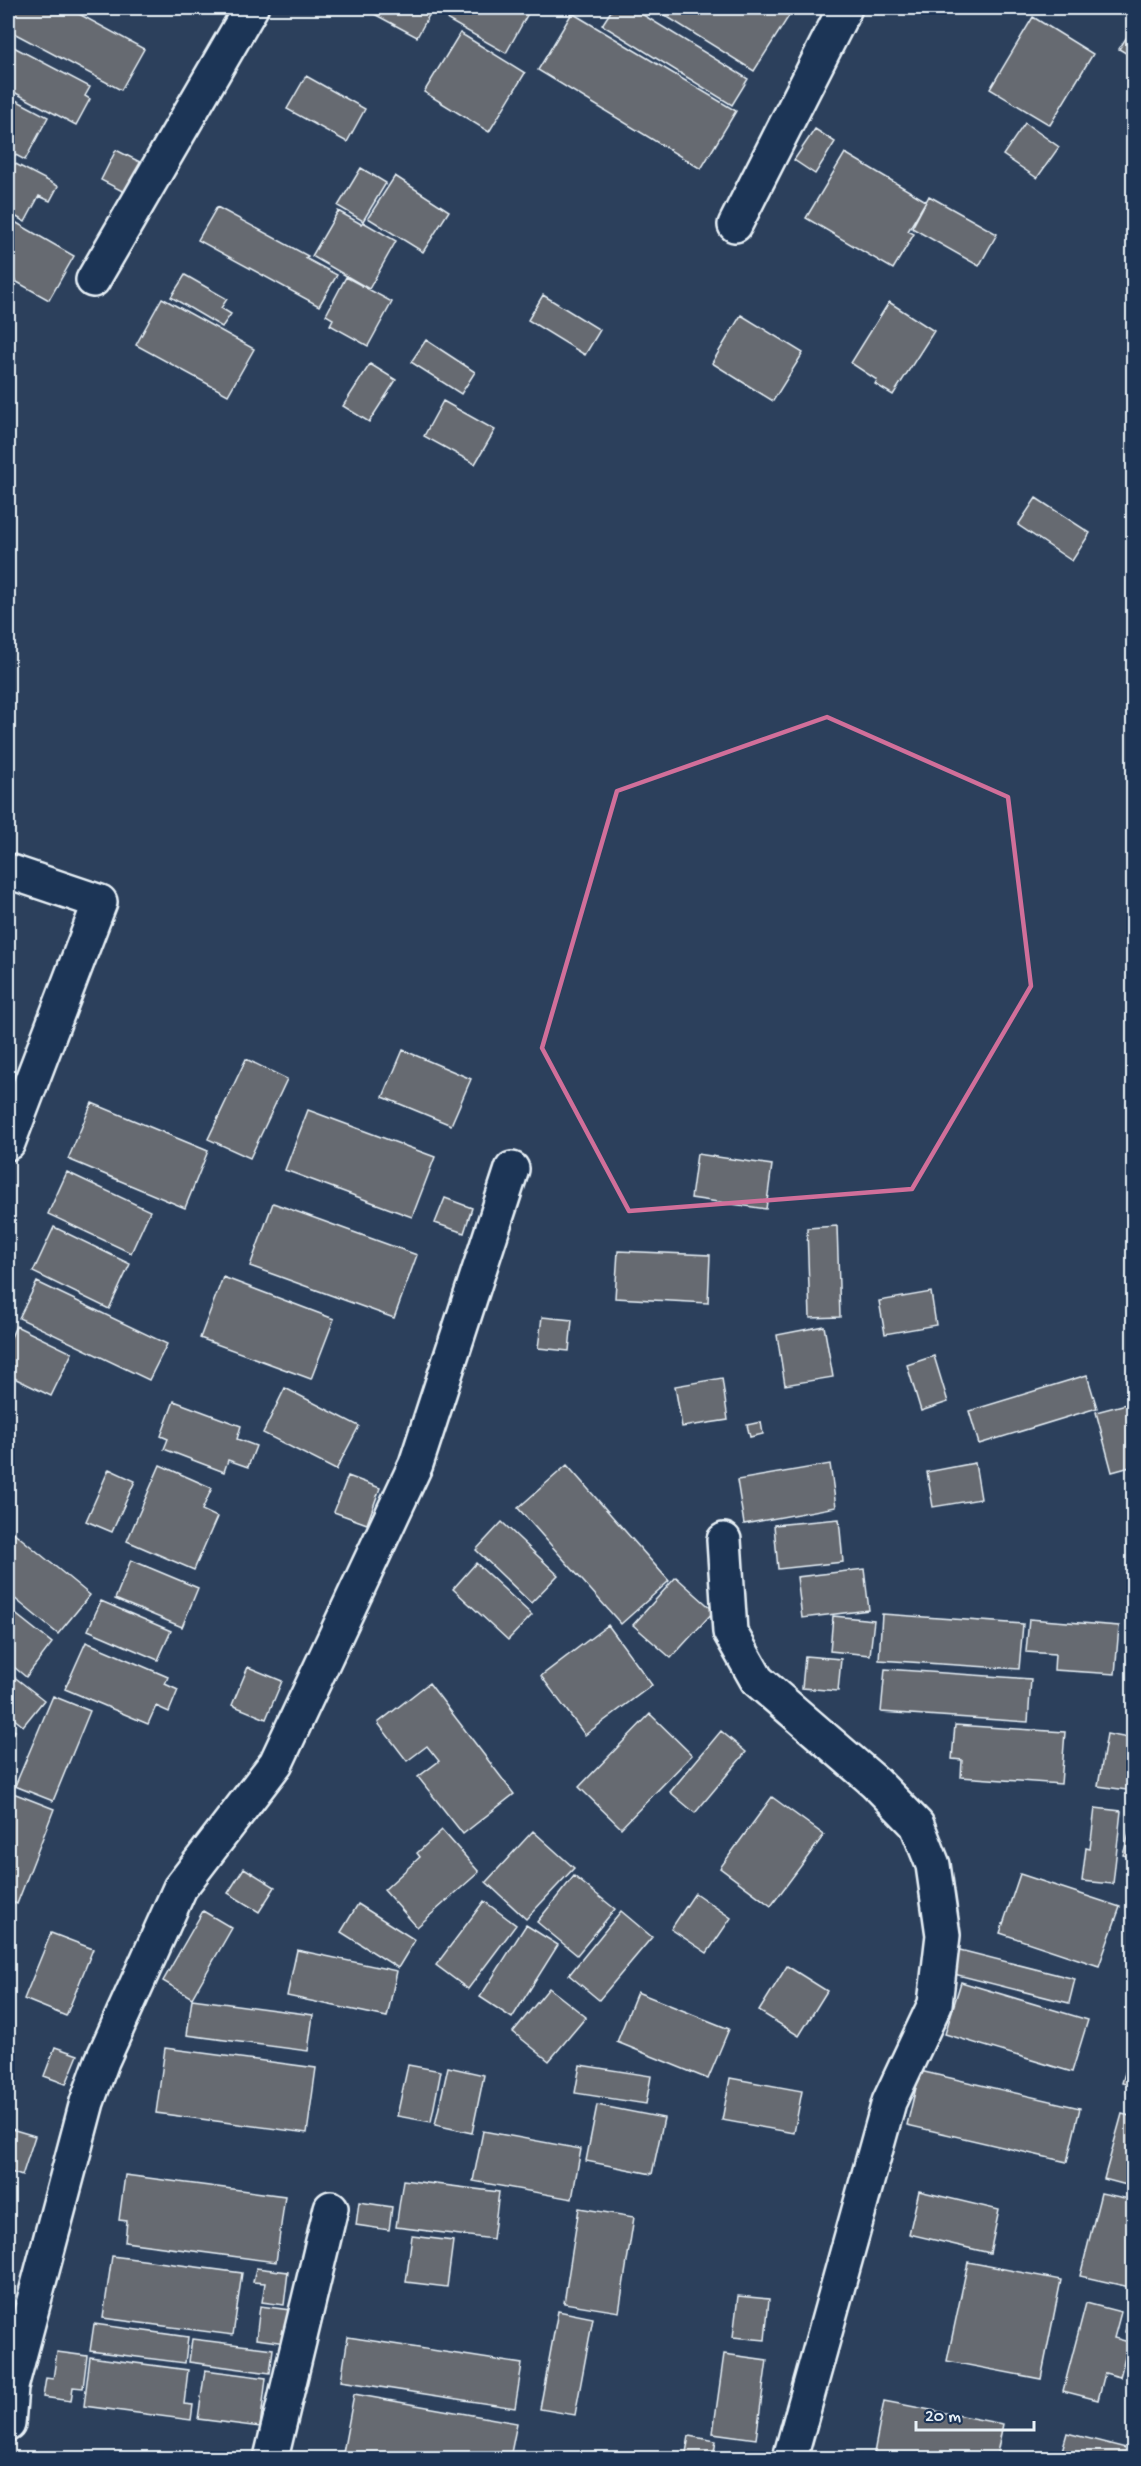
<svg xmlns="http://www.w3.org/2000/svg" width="1141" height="2466" font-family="'Gochi Hand',sans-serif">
<rect width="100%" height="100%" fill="#2c405c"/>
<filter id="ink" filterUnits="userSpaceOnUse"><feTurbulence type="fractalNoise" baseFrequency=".0167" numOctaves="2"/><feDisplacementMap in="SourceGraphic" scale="12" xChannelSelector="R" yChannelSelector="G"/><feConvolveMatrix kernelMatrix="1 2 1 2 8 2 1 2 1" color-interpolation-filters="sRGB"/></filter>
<g filter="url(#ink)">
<path fill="#666a71" stroke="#e8f1f8" stroke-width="1.5" d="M8,8H68L144,49L121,90L8,30Z
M363,8H433L417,37Z
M455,8H531L506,53L448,20Z
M613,8H632L748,79L732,105L602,25Z
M653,8H794L754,71Z
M572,13L736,111L701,169L538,70Z
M1033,17L1093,54L1050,125L990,89Z
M1134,26V58L1119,49Z
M460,33L525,73L489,132L424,92Z
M8,44L90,87L85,96L90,99L76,125L8,89Z
M306,76L365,109L347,142L287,109Z
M8,96L48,117L25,160L8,151Z
M1025,123L1059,147L1037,178L1003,155Z
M815,129L835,142L815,174L794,160Z
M116,150L146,165L130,195L101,180Z
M845,153L926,201L908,231L914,234L893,269L806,218Z
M8,160L58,186L50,201L39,196L25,222L8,212Z
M361,168L386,183L363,221L338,206Z
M395,176L449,211L423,252L368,218Z
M929,196L997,234L979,266L912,228Z
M217,207L308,256L305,258L337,275L319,306L198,240Z
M338,211L361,224L363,222L396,241L369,289L312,256Z
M8,218L74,256L49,300L8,277Z
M185,275L227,299L221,308L231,314L222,327L171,297Z
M346,277L392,302L368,346L330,325L333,319L326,315Z
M543,295L600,330L585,355L528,320Z
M162,298L254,349L228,395L136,345Z
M889,302L934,331L893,395L875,384L877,380L851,363Z
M741,315L803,353L773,401L712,363Z
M426,340L475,372L461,394L411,362Z
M370,364L396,380L369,422L343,406Z
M443,401L495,430L475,464L424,436Z
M1036,498L1090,533L1072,561L1018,525Z
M8,907L13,910L8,922Z
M403,1050L471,1079L451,1125L383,1097Z
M246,1059L287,1079L250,1158L208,1139Z
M92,1103L208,1151L185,1208L68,1159Z
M308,1110L435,1157L412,1217L285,1170Z
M697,1154L772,1165L766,1209L691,1198Z
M67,1172L150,1211L131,1253L48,1214Z
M445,1198L472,1208L464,1233L435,1223Z
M273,1203L417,1255L394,1318L250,1266Z
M837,1226L840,1317L810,1318L807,1228Z
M54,1227L130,1264L109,1309L33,1272Z
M618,1251L710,1255L708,1303L615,1298Z
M223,1277L334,1319L311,1379L200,1338Z
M37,1282L167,1344L149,1380L19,1318Z
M931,1292L936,1325L885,1334L879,1301Z
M542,1317L572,1320L569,1351L538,1348Z
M16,1326L72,1353L51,1396L8,1375V1344Z
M824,1326L833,1377L785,1385L777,1335Z
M934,1356L948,1402L921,1411L907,1365Z
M1087,1375L1097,1408L979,1444L969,1411Z
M722,1378L728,1420L682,1427L675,1386Z
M285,1388L359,1426L336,1470L263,1433Z
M174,1401L241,1426L237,1439L256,1446L248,1467L228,1460L224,1472L164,1449L168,1439L161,1436Z
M1134,1402V1466L1112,1472L1096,1412Z
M761,1422L763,1434L750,1437L747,1425Z
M975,1463L981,1499L933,1507L927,1472Z
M830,1464L836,1507L744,1524L737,1480Z
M160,1465L212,1488L202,1510L217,1517L194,1570L127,1541Z
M567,1465L669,1581L621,1624L518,1508Z
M109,1469L135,1481L112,1532L86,1521Z
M348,1476L380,1488L367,1524L334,1512Z
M839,1519L843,1562L778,1569L774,1525Z
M502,1522L558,1575L531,1603L476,1550Z
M12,1531L90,1595L58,1634L8,1593V1536Z
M131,1560L198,1588L182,1627L115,1599Z
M476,1563L532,1615L508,1640L453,1589Z
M864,1569L869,1610L802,1618L797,1577Z
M676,1577L714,1611L671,1658L633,1625Z
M101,1601L171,1631L158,1660L88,1630Z
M8,1608L52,1643L26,1677L8,1662Z
M882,1614L1023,1624L1019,1669L879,1660Z
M833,1616L874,1620L870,1655L830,1651Z
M1029,1619L1119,1626L1115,1674L1054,1670L1055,1654L1026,1652Z
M608,1625L652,1685L585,1735L541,1676Z
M86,1642L168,1677L165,1684L178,1690L169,1712L156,1706L148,1724L65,1689Z
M805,1656L841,1659L838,1691L802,1688Z
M248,1667L282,1681L266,1719L232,1705Z
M885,1669L1031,1679L1028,1722L881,1712Z
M8,1672L44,1700L23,1726L8,1714Z
M429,1683L514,1794L463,1834L418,1777L439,1761L427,1746L407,1761L378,1723Z
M1134,1685V1708H1130Z
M53,1696L90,1711L53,1801L15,1786Z
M650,1714L692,1755L621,1828L579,1787Z
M955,1725L1065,1732L1061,1784L961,1777L962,1760L952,1759Z
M8,1726L15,1731L8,1740Z
M721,1731L746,1752L695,1813L670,1792Z
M1107,1734L1134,1739V1791L1098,1786Z
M8,1791L54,1809L17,1904L8,1900Z
M772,1797L824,1835L771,1906L720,1868Z
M1095,1808L1121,1811L1113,1884L1082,1881L1086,1848L1090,1849Z
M1134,1815V1858L1123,1855Z
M442,1830L479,1872L417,1927L384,1890L420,1857L417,1853Z
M533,1831L574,1868L526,1919L486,1882Z
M244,1868L275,1887L259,1912L228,1893Z
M1020,1874L1120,1907L1099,1966L1000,1933Z
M574,1876L615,1909L577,1955L537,1922Z
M695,1893L731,1918L707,1953L671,1929Z
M484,1901L516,1925L468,1989L436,1965Z
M358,1904L415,1940L398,1968L341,1932Z
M203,1911L232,1928L192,1998L163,1981Z
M621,1911L652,1937L599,2000L569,1975Z
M526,1925L558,1945L512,2018L480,1997Z
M51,1933L93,1949L66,2016L24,1999Z
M948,1947L1075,1979L1069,2003L942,1971Z
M297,1950L397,1971L387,2017L287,1996Z
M787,1966L827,1991L799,2036L759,2011Z
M961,1982L1088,2020L1072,2072L945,2034Z
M549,1988L586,2017L549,2061L513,2032Z
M637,1992L729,2029L708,2079L617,2042Z
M192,1999L313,2015L308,2051L187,2035Z
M1134,2043V2086L1122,2083Z
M55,2047L78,2055L66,2084L44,2076Z
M165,2048L316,2068L307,2133L156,2113Z
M408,2065L441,2071L431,2122L397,2116Z
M580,2065L651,2076L646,2104L575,2093Z
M448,2067L484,2075L472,2133L435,2125Z
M920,2071L1080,2108L1067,2162L907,2125Z
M730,2078L802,2091L794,2133L722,2120Z
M597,2105L664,2118L652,2174L586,2161Z
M1122,2114L1134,2117V2187L1104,2179Z
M8,2128L35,2136L22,2176L8,2171Z
M483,2131L581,2149L572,2199L473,2181Z
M125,2175L285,2196L276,2262L125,2242L127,2221L119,2220Z
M403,2180L499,2192L493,2239L396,2227Z
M919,2191L999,2210L990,2253L909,2234Z
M1101,2193L1134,2200V2288L1080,2276Z
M359,2202L392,2207L389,2230L356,2225Z
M579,2208L634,2217L619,2312L564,2303Z
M412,2236L453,2241L447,2287L406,2282Z
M112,2256L242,2273L233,2335L103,2318Z
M968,2262L1061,2280L1041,2379L947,2361Z
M256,2268L288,2272L284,2305L262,2302L265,2283L253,2282Z
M738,2296L769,2299L765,2340L733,2337Z
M1086,2303L1121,2312L1114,2338L1129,2342L1120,2377L1105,2373L1098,2400L1063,2391Z
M1132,2304H1134V2334L1125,2332Z
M260,2306L290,2310L286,2343L256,2339Z
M558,2311L593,2318L575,2415L540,2409Z
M94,2324L188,2337L185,2363L90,2351Z
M348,2337L522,2364L515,2408L341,2381Z
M192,2339L273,2349L270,2373L189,2362Z
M57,2352L87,2356L83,2388L73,2387L71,2401L43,2397L46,2378L53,2379Z
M724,2354L767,2360L756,2439L713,2433Z
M90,2357L188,2370L184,2404L193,2405L191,2420L84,2406Z
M205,2370L266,2378L260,2427L198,2419Z
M354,2394L517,2423L510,2458H342Z
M884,2401L1003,2424L996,2458H901L874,2453Z
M1067,2433L1134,2450V2458H1060Z
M689,2436L716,2441L713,2458H685Z"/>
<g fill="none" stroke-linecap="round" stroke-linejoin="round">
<defs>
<path id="minor" d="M735,225L845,8
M93,280L251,8
M8,871L100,902L8,1143
M724,1540L730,1632L757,1680L875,1782L917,1825L933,1865L943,1935L935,2004L889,2102L790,2458
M8,2424L11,2387L87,2102L102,2061L180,1888L276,1763L416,1464L512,1169
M271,2458L331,2208"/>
</defs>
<use href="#minor" stroke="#e8f1f8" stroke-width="38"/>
<use href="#minor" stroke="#1d3557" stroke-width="33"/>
</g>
</g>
<path fill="none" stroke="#d16f9a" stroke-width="4.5" stroke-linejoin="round" d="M827,717L1008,797L1031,986L912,1189L629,1211L542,1048L617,791Z"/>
<rect width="1141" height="2466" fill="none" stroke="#1d3557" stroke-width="30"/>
<rect x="15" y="15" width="1111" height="2436" fill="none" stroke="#e8f1f8" stroke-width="2" filter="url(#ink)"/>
<path d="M916 2421v9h118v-9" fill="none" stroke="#e8f1f8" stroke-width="3"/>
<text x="925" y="2421" font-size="18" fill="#e8f1f8" stroke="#1d3557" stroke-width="4.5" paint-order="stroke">20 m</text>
</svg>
